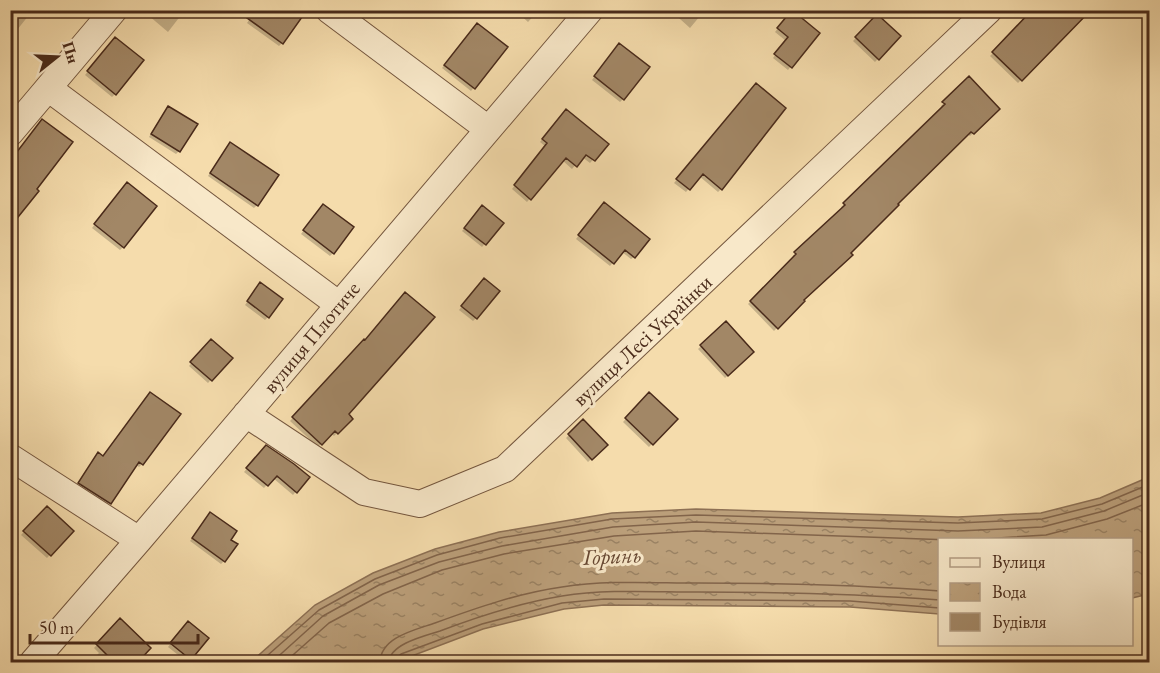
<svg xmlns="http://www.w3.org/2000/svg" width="1160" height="673" font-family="'EB Garamond',serif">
<defs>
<pattern id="water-ripples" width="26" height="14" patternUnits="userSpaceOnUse" patternTransform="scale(1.5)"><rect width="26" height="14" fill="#bb9f7a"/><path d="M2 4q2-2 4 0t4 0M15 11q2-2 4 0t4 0" fill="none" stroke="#9a8263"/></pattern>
</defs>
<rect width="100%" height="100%" fill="#f5dcac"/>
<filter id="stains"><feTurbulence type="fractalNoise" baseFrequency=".00333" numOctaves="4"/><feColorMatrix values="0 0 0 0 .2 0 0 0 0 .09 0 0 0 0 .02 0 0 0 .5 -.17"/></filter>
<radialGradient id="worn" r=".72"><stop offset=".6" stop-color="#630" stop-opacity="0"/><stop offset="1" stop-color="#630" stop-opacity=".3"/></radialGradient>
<path fill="url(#water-ripples)" stroke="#8d7054" stroke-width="1.5" d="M1149,477V594L1132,598V540H940L939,614L850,607L604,605L564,609L483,629L396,662H251L315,605L373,573L435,549L499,532L612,513L696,509L958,517L1041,513L1100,498Z"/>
<path fill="#0003" d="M10,10H33L13,35L10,33Z
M142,10H185L168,32Z
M256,10L282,43L279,46L247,23Z
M515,10H539L528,22Z
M670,10H705L690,28Z
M1036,10H1089L1018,83L990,56Z
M789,15L818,33L788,70L773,58L786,41L775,32Z
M877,16L899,36L875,62L853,41Z
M474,28L506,48L471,91L442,68Z
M112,42L115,94L112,97L85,75Z
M617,48L623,99L620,102L592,80Z
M969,78L998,109L970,136L967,134L774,331L748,304L794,258L793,256L843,209L841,207L943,108L941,106Z
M753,88L721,189L718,192L699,176L686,192L674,183Z
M166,110L179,151L176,154L149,137Z
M563,114L607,144L590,163L582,157L572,169L562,160L527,202L512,189L546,147L540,142Z
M227,147L257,205L254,208L208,176Z
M124,187L123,247L120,250L92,228Z
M601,207L634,257L631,259L622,252L610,266L576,239Z
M320,209L333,253L330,256L301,234Z
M479,210L502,223L482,247L462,231Z
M481,283L476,318L473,321L459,310Z
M258,287L268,317L265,320L245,305Z
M726,324L752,352L725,378L698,349Z
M211,341L230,359L208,383L189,366Z
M361,344L347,414L351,419L334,436L331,433L318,447L290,421Z
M649,394L676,419L649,447L623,422Z
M147,397L142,464L139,467L135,464L107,506L76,486L95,457H103Z
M583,421L606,445L588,462L566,438Z
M266,447L308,477L293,495L273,478L264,488L244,472Z
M47,508L72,531L47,558L21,535Z
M208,517L224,561L221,564L190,541Z
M10,588L19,594L10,606Z
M120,620L135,662H90L99,653L94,648Z
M185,626L190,659L187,662L168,647Z"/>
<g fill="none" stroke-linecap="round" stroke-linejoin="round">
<path stroke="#82644a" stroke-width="1.5" d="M965,540L1046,535L1107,519L1150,502
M260,662L319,610L375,579L437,555L500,538L612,519L696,515L958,523L1042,519L1102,504L1150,484
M272,662L323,616L379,585L439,562L502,546L613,527L696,522L958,531L1042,527L1104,511L1150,492
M285,662L329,623L383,594L442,570L504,554L614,536L696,531L951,540
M380,662C381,637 415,630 435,623C476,608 519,593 562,587C607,580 653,583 698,583C779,583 859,585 940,591
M389,662C390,644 424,636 440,631C479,616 520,603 562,596C607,589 653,592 698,592C779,592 859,594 940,600
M397,662V658L401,654L482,624L562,603L604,599L850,601L940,608"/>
</g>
<path fill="#a28766" stroke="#492a1a" stroke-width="1.5" d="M236,10H307L283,44Z
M792,10L820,33L792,68L774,54L788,37L777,28Z
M1032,10H1091L1022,81L992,52Z
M877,14L901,36L879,60L855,37Z
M477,23L508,47L475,89L444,65Z
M115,37L144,60L116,95L87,71Z
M619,43L650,67L624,100L594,76Z
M969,76L1000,109L974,134L971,132L898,204L899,205L851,253L853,255L804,300L805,301L778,329L750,301L796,254L794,252L845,205L843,203L945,104L942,102Z
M756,83L786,108L722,190L703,174L690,190L676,179Z
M168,106L198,124L180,152L151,134Z
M566,109L609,144L595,161L586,155L577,167L566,158L531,200L514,185L547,143L542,139Z
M42,119L73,142L37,189L39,191L10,227V161Z
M230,142L279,175L258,206L210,173Z
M127,182L157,206L124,248L94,224Z
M604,202L650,239L635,258L625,250L614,264L578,235Z
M323,204L354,227L334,254L303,230Z
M482,205L504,223L486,245L464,228Z
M484,278L500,291L477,319L461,306Z
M260,282L283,299L269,318L247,301Z
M405,292L435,317L349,414L353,419L338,434L335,431L322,445L292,417L364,339L365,340Z
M726,321L754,352L728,376L700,345Z
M211,339L233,358L212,381L190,362Z
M150,392L181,414L143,465L139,462L111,504L78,483L98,452L103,456Z
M649,392L678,419L653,445L625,418Z
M583,419L608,445L592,460L568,434Z
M266,445L294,464L310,477L297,493L277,476L268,486L246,468Z
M47,506L74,531L51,556L23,531Z
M210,512L237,531L231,540L238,544L225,562L192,538Z
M120,618L151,648L137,663H115L96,644Z
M188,621L209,638L191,660L170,643Z"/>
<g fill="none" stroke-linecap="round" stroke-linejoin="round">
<defs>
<path id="street" d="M329,10L488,129
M48,88L338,304
M10,133L114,10
M246,414L364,492L420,504L505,469L989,10
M10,457L139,540
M33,662L139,540L590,10"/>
</defs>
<use href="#street" stroke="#74563e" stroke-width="28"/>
<use href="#street" stroke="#f8e8c9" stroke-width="26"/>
</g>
<g text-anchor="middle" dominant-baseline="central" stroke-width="6" stroke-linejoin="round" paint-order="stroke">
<g font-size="21" fill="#492a1a" stroke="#f8e8c9">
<text transform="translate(311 337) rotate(-50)">вулиця Плотиче</text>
<text transform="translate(642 340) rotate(-43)">вулиця Лесі Українки</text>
</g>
<g font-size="22" font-style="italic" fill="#664732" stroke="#f8e8c9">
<text transform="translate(612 556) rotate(-3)">Горинь</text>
</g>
</g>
<rect width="1160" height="673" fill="none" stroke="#f5dcac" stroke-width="36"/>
<rect x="12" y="12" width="1136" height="649" fill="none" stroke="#492a1a" stroke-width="3"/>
<rect x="18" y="18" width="1124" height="637" fill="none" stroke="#492a1a" stroke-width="1.5"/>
<rect x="938" y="538" width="195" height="108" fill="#f8e8c9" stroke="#b29c83" stroke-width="1.5"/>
<rect x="950" y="558" width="30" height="9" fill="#f8e8c9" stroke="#b29c83" stroke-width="1.5"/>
<text x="992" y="568" font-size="18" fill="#492a1a">Вулиця</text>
<rect x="950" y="583" width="30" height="18" fill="url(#water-ripples)" stroke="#b29c83" stroke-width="1.5"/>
<text x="992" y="598" font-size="18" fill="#492a1a">Вода</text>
<rect x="950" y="613" width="30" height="18" fill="#a28766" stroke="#b29c83" stroke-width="1.5"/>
<text x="992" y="628" font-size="18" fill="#492a1a">Будівля</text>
<g transform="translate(57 57) rotate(72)" stroke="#f8e8c9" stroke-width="4.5" paint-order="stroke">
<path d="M0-4.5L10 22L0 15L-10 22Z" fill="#492a1a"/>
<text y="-9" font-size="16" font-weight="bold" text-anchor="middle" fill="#492a1a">Пн</text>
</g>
<path d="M30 634v9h168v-9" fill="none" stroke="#492a1a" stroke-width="3"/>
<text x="39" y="634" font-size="18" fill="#492a1a" stroke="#f8e8c9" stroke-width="4.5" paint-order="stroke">50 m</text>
<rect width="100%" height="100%" filter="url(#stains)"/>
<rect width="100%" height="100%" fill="url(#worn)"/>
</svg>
